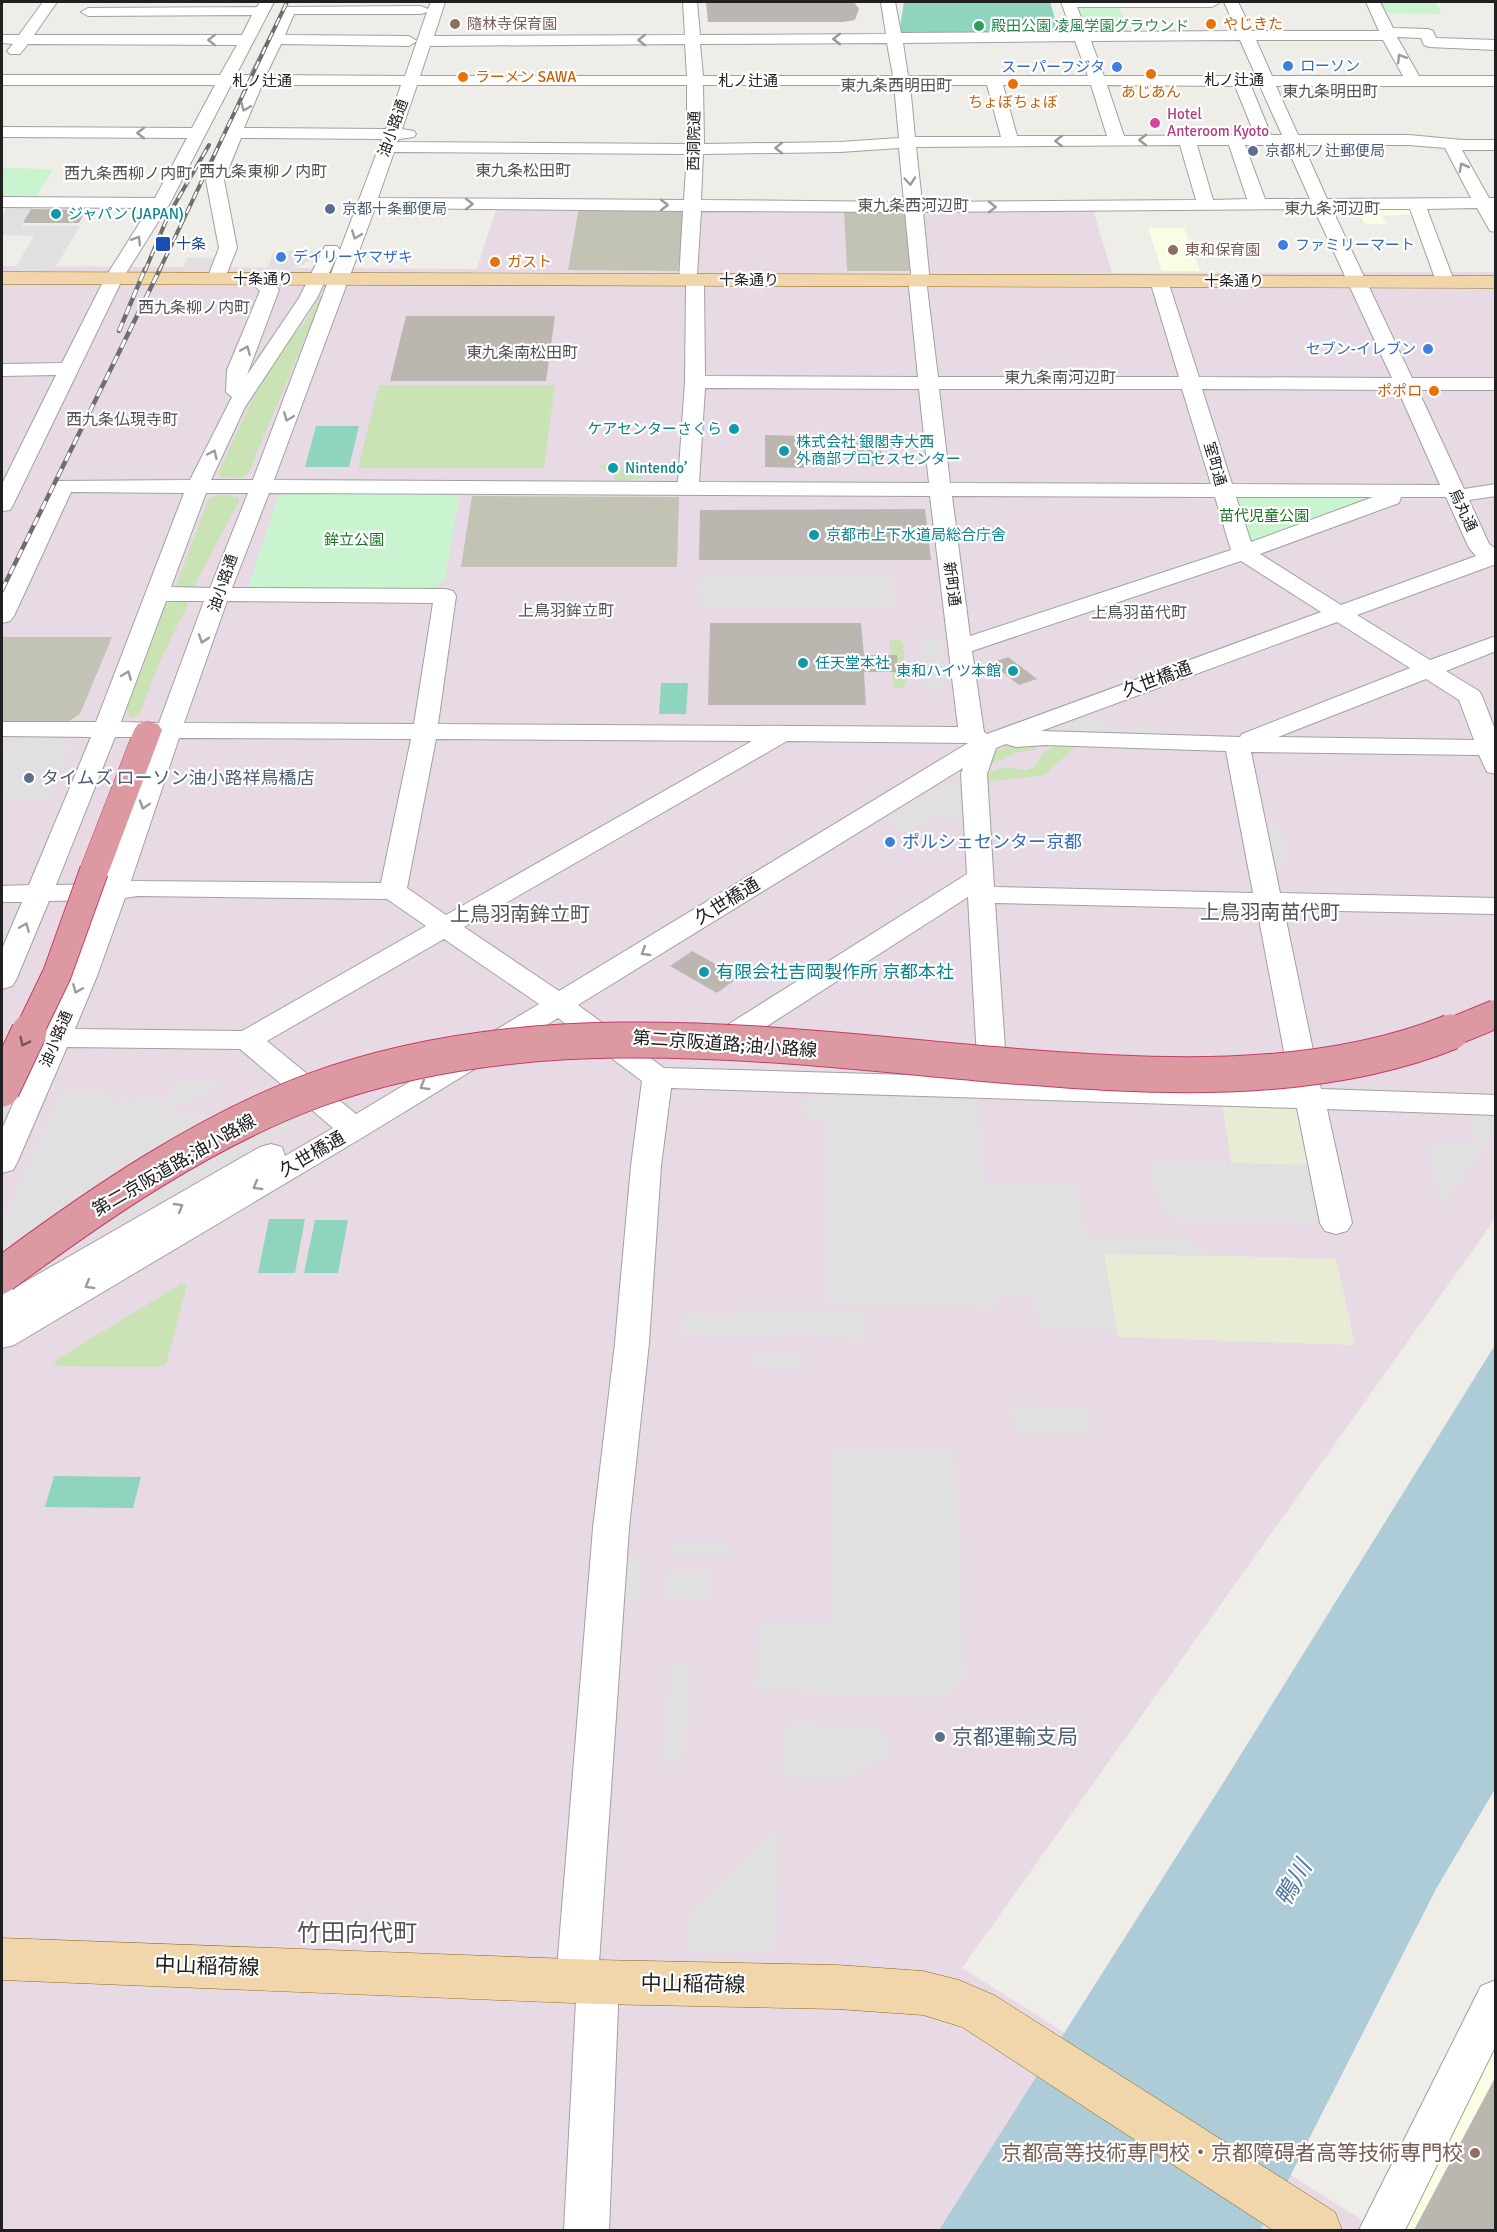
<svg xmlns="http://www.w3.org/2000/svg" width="1497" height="2232" font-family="Signika,'Noto Sans JP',sans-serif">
<rect width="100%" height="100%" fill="#efede8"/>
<path fill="#e8dae4" d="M497,206L1093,209L1112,273L1495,272V1219L962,1968L1378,2230H2V266L477,269Z"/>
<path fill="#fafce4" d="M1412,206L1416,214L1382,216L1386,224H1365L1356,207Z
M1148,228H1184L1200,271H1162Z
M1495,2045V2230H1402Z"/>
<path fill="#c2c3b4" d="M579,207L684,208L678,271L568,270Z
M844,210H907L913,271H847Z
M472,496L679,497L677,567H461Z
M2,637H112L80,714L66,723L2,721Z"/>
<path fill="#e9ecd5" d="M1222,1101L1293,1104L1304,1111L1311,1165L1231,1163Z
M1104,1253L1336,1259L1355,1345L1118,1337Z"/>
<path fill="#c9e3b4" d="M320,296H323L248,474L242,478L221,477L218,473L263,377L282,348L303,325Z
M379,385H555L544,468H358Z
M610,462L644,478L616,481L614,475L599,467Z
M222,494L239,498V502L193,588L182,589L175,588L209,498Z
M178,600L185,601L188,604L159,663L140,713L135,717H130L127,709L166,604Z
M897,639L903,643L906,683L902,688H896L893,685L892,673L898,672L897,655L891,654L889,642Z
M1010,744L1040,745L1033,750L1014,753L1005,759L983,767L985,758Z
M1055,746H1076L1045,775L985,782L984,774L1005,767L1024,770L1035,767L1042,754Z
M181,1284L187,1286L166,1364L158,1367L54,1366L57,1359Z"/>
<path fill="#caf4d0" d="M1378,2H1436L1441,14L1386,13L1383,12Z
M1118,4L1130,35L1085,33L1074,6Z
M2,168L51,169L53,170L33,201H2Z
M280,491L460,493L445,579L433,589L248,588Z
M1240,494H1379L1384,498L1258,543L1249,540L1233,498Z"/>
<path fill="#8fd5bd" d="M904,2H1050L1060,35H899Z
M316,426H359L349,467H305Z
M661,683H688L686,714H659Z
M269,1219H305L295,1273H258Z
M315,1220H348L338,1273H304Z
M54,1476L141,1477L133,1508L45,1507Z"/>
<path fill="#e0e0e0" d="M8,205H33L22,226H80L54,270H14L34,236L2,235V216Z
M274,251H316L312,260L292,269H267Z
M187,258H218L214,270H182Z
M701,575L892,576L894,606H700Z
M920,638H940L946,690H926Z
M1094,715L1120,733L1144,724L1165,738L1073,735L1064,727Z
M10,739H59L69,746L48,799H2V757Z
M953,781L964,783L966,823L955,817L951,820L940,814L914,829L916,831L911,834L885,820Z
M1263,828H1281L1289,862H1272Z
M174,1081H227L162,1114L55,1115L312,1116L7,1283L2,1281V1224L51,1115L58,1092H111L110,1101L169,1100Z
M824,1095L977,1099L984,1184L1079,1185L1085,1237H1187L1209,1256L1104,1254L1117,1331L1039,1328L1034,1297L996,1296L997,1308L828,1304L825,1118L805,1117L804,1100H824Z
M1466,1107H1492L1495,1116V1133L1441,1205L1428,1145L1478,1144Z
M1150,1161L1311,1165L1329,1223L1175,1220L1158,1199L1155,1188H1228L1154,1187Z
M742,1310H865L864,1342L817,1334L684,1335V1314L742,1316Z
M755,1354H803V1369H755Z
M1012,1406L1087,1408L1089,1435L1013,1433Z
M834,1451L955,1452L964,1679L942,1697L756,1690L760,1624H831Z
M672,1543H731L730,1555H672Z
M624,1556L643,1557L640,1602L620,1601Z
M666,1572H712L711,1598L665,1597Z
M671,1665H690L683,1763L664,1762Z
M795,1724L874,1726L888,1738L890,1745L882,1759L844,1779L782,1778L784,1733L788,1726Z
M778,1827L775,1950L688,1949L691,1912Z"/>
<path fill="#adccd8" d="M1495,1345V1789L1436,1889L1276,2204L1260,2230H939L1225,1780Z"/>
<path fill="#bcb6b1" d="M706,2H854L859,9L855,20L843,22H708Z
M31,209L86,210L79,223H23Z
M406,316H555L546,381H390Z
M765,435L803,436L804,468L765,467Z
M856,436H880L882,466H857Z
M925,509L931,560H699L700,510Z
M710,623H861L864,655H897L898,672H864L866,705H708Z
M1008,657L1037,679L1019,685L990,663Z
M692,951L739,977L717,993L670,966Z
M1496,2076V2230H1414Z"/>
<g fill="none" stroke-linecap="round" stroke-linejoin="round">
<defs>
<path id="minor" d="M43,2H57L34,35H242L252,15L88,16L81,12L88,8L257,7L260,2H274L236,75H250L284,7L421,6L428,9L431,2H445L434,36L685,35L683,2H697L700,35L886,34L881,2H895L901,33L1072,32L1061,2L1219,3L1212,7H1077L1087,32L1237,31L1224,2H1238L1252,31H1379L1366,2H1380L1393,28L1428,29L1433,31L1436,38L1496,40V50L1429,47L1424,45L1421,38L1397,37L1419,76H1496V86H1276L1298,135H1409L1463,140H1496V150H1462L1489,198H1496V232L1490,231L1477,208L1427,209L1454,281L1452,285H1438L1436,281L1410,209H1332L1412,378H1496V390H1418L1464,489L1496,484V496L1469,500L1489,544L1496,549V564L1357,615L1430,660L1496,636V651L1446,671L1479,691L1482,696L1496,732V774L1487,772L1479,755L1251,752L1280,893L1496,898V914L1284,910L1321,1089L1496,1095V1115L1327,1109L1352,1223L1347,1231L1336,1234L1325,1231L1320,1223L1297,1108L671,1088L661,1166L649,1343L629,1528L599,1963L613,1968L619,1982L609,2230H564L576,2000L562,1995L556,1981L593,1528L615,1343L631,1166L642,1081L558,1018L365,1136L14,1345L2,1348V1295L260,1147L271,1144L282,1147L285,1156L333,1128L240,1049L67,1047L17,1163L13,1170L2,1173V1129L69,976L97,900L49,901L16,980L12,986L2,989V949L22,902H2V886L29,885L91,737L2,736V722H96L184,493L71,492L14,616L10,621L2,623V593L55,481L190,480L232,397L226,392L227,370L260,291L247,279L249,275C262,272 272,280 279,290L247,375L299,298L325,246H337L340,250L317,298L245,407L211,480H253L382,139L241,138L224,180L237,248L223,283H209L207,279L219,248L206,180L246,85H231L170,203L123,278L13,505L10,510L2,511V484L56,375L2,376V364L62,363L105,278L149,208L2,207V197L155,198L187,138L2,137V127L192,128L215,85H2V75H220L237,45L28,44L20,54H10L7,51L13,44L2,43V35H19ZM427,12L405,76L266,75L281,44L409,46L417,41L409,36L285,35L294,14H421ZM1240,40L1256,76H1104L1091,41ZM1256,40H1383L1403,76H1272ZM1075,41L1088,76H908L903,43ZM887,43L893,76H703L700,44ZM685,44L687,76H420L430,46ZM262,85H401L386,129L244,128ZM417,85H687V144L397,142L399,139L414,137L416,134L414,131L402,129ZM703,85H894L899,138L840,142L704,144ZM910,85H987L1001,137H915ZM1003,85H1091L1107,136H1017ZM1107,85L1235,86L1255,135L1124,136ZM1251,86H1260L1282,135H1271ZM1180,145L1196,200L922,202L916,147ZM1197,145H1229L1247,199L1213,200ZM1245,145H1286L1310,199H1265ZM1303,145H1409L1445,148L1471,198L1327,199ZM899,148L904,202L701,200L703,154L840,152ZM394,152L687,154L684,200L378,198ZM375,208L683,211L679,280L686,285L685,382L678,482L274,480ZM1314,209L1392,378L1199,377L1168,281L1166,277H1152L1150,281L1179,377H938L927,287L929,273L923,212ZM701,211L905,212L911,273L909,287L918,377L705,376L704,280L697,275ZM705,388L919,389L929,483L699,482ZM939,389H1182L1211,484L950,483ZM1202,389L1398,390L1440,485L1232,484ZM206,493H248L210,588L171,587ZM269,493L930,496L958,727L438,724L456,596L453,591L445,589L232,588ZM952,496L1215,497L1231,550L970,636ZM1236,497H1373L1251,542ZM1401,497H1446L1469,548L1476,556L1341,605L1260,554L1399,503ZM1241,561L1321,612L987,734L984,732L972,651ZM166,601H204L159,723L121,722ZM227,601L433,603L414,724L184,723ZM1337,622L1410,668L1242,734L1240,737L1041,731ZM1426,679L1459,700L1474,740L1278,737ZM115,737H154L103,884L56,885ZM179,738L411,739L381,883L131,881ZM436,739L752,741L446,915L407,888ZM787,741L968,743L559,991L464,927ZM1006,744L1016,747L1045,745L1226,751L1253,893L994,887L987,774L996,748ZM963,768L961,774L967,874L702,1041L697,1048L702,1055L712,1057L722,1055L968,897L978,1077L664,1068L578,1005ZM137,896L387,899L426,926L242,1031L75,1029L97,976L125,898ZM995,903L1257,909L1291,1088L1007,1078ZM444,939L539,1004L356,1114L267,1041Z
M1496,1980V2045L1405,2230H1359L1481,1986Z"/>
<path id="major" d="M2,272L1496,276V288L2,284Z
M2,1938L598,1960L837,1965L923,1971L959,1980L994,1995L1335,2212L1342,2230H1273L962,2027L923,2015L837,2009L598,2004L2,1980Z"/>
<path id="highway" d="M148,722L158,724L162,730L109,871L104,877L94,880L84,877L79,871L134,730L138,724Z"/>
</defs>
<use href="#minor" stroke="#a1a1a1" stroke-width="2"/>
<use href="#major" stroke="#8a6812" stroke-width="1"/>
<use href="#highway" stroke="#c73b64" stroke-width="1"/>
<use href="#minor" fill="#fff" fill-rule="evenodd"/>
<use href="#major" fill="#f1d6ab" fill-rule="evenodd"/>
<use href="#highway" fill="#dd99a2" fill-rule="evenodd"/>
<defs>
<path id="rail-far1" d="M145,271L168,216L209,145
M159,271L287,2"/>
<path id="rail" d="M119,331L145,269
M2,590L160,269"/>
</defs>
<use href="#rail-far1" stroke="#6e6e6e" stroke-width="4"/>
<use href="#rail" stroke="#6e6e6e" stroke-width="4.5"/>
<use href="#rail-far1" stroke="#fff" stroke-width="2" stroke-dasharray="8" stroke-linecap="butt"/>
<use href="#rail" stroke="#fff" stroke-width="3" stroke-dasharray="9" stroke-linecap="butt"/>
<defs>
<path id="highway-bridge-far1" d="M28,1034L57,974L94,871
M1447,1034L1496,1014"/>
<path id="highway-bridge" d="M2,1089L29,1032
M2,1275C96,1205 204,1131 315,1090C535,1010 773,1045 1000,1065C1146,1077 1312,1088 1451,1032"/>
</defs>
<use href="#highway-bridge-far1" stroke="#c73b64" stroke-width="30" stroke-linecap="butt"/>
<use href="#highway-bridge" stroke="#c73b64" stroke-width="37" stroke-linecap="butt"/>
<use href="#highway-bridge-far1" stroke="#dd99a2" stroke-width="28"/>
<use href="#highway-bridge" stroke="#dd99a2" stroke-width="35"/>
</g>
<defs><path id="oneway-chevron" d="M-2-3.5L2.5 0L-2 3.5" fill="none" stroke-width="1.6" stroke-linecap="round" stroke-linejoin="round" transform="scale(1.5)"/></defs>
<g stroke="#9b9b9b">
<use href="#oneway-chevron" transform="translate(837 39) rotate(180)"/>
<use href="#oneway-chevron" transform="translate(212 40) rotate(180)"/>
<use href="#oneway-chevron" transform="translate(642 40) rotate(180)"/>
<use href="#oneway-chevron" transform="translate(1401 58) rotate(-121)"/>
<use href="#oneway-chevron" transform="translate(245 107) rotate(113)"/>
<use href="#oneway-chevron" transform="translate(141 133) rotate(-180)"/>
<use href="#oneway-chevron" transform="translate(1143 140) rotate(180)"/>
<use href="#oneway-chevron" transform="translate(1059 141) rotate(180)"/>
<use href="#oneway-chevron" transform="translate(779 148) rotate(179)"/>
<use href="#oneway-chevron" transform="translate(1463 167) rotate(-118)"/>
<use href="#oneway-chevron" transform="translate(910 181) rotate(85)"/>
<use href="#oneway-chevron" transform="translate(469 204)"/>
<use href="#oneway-chevron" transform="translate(664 205)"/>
<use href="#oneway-chevron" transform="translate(992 207)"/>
<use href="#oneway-chevron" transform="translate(356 235) rotate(111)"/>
<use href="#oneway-chevron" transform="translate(137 240) rotate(-59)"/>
<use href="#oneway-chevron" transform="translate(246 350) rotate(-67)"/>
<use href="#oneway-chevron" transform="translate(288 417) rotate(111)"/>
<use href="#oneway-chevron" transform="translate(213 454) rotate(-65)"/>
<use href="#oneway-chevron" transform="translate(203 639) rotate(109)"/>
<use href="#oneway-chevron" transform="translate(127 675) rotate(-69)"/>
<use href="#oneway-chevron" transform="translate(144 805) rotate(108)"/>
<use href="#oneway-chevron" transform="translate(25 927) rotate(-67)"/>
<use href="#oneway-chevron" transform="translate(645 952) rotate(149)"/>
<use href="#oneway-chevron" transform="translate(77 989) rotate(113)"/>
<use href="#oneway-chevron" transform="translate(424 1086) rotate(149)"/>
<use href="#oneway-chevron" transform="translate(257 1186) rotate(150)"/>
<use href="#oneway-chevron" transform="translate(179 1207) rotate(-30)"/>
<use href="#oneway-chevron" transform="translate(89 1285) rotate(149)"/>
</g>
<use stroke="#75565a" href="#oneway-chevron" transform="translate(24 1042) rotate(116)"/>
<g fill="#8d6e63" stroke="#fff" stroke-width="2">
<circle cx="455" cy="24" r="6"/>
<circle cx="1173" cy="250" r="6"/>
<circle cx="1475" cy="2153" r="6"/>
</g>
<g fill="#e8710a" stroke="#fff" stroke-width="2">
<circle cx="1211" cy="24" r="6"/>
<circle cx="1151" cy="74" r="6"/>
<circle cx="463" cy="77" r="6"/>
<circle cx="1013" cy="84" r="6"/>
<circle cx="495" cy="262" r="6"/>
<circle cx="1434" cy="391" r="6"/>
</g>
<circle fill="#2e9e5b" stroke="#fff" stroke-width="2" cx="979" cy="26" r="6"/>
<g fill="#3f7fe0" stroke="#fff" stroke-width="2">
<circle cx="1288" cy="66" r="6"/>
<circle cx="1117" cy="67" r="6"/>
<circle cx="1283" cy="245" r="6"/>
<circle cx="281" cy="257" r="6"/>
<circle cx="1428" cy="349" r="6"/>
<circle cx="890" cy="842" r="6"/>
</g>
<circle fill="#d1479c" stroke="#fff" stroke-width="2" cx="1155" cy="123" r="6"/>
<g fill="#5c6f8a" stroke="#fff" stroke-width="2">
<circle cx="1253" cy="151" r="6"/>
<circle cx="330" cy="209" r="6"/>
<circle cx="29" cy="778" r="6"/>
<circle cx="940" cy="1737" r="6"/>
</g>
<g fill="#0f9aa8" stroke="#fff" stroke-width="2">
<circle cx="56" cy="214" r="6"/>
<circle cx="734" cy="429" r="6"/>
<circle cx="784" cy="451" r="6"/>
<circle cx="613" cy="468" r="6"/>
<circle cx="814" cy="535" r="6"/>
<circle cx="803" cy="663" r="6"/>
<circle cx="1013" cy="671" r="6"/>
<circle cx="704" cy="972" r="6"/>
</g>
<rect fill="#1a4fb4" stroke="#fff" stroke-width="2" x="155" y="236" width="16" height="16" rx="3"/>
<g text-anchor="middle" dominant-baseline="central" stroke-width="4.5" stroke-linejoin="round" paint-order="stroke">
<g font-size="15" fill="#785e54" stroke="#fff" text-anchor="start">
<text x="467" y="24">隨林寺保育園</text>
<text x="1185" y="250">東和保育園</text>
</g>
<g font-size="15" fill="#c56008" stroke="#fff" text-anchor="start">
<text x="1223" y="24">やじきた</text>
<text x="475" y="77">ラーメン SAWA</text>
<text x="1151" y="92" text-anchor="middle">あじあん</text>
<text x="1013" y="102" text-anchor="middle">ちょぼちょぼ</text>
<text x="507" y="262">ガスト</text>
<text x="1422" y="391" text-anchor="end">ポポロ</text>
</g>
<g font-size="15" fill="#27864d" stroke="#fff" text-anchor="start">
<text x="991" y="26">殿田公園 凌風学園グラウンド</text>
</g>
<g font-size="15" fill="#366cbe" stroke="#fff" text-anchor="start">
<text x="1300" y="66">ローソン</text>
<text x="1105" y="67" text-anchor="end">スーパーフジタ</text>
<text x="1295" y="245">ファミリーマート</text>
<text x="293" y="257">デイリーヤマザキ</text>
<text x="1416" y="349" text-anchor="end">セブン-イレブン</text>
</g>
<g font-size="15" fill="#202020" stroke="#fff">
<text x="1234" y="80">札ノ辻通</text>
<text x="262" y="81">札ノ辻通</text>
<text x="748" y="81">札ノ辻通</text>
<text transform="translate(393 128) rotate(-70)">油小路通</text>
<text transform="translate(694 141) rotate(-89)">西洞院通</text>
<text x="263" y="279">十条通り</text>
<text x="749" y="280">十条通り</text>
<text x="1234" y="281">十条通り</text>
<text transform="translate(1215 464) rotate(74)">室町通</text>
<text transform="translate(1463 510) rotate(65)">烏丸通</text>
<text transform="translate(223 583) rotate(-71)">油小路通</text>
<text transform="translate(952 584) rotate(82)">新町通</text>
<text transform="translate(56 1039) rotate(-67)">油小路通</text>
</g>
<g font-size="15" fill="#b23c85" stroke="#fff" text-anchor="start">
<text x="1167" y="114">Hotel<tspan x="1167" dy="17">Anteroom Kyoto</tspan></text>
</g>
<g font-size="15" fill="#4e5e75" stroke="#fff" text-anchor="start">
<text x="1265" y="151">京都札ノ辻郵便局</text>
<text x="342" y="209">京都十条郵便局</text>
</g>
<g font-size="15" fill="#0d838f" stroke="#fff" text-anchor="start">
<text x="68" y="214">ジャパン (JAPAN)</text>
<text x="722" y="429" text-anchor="end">ケアセンターさくら</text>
<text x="796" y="442">株式会社 銀閣寺大西<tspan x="796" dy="17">外商部プロセスセンター</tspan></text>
<text x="625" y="468">Nintendo’</text>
<text x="826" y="535">京都市上下水道局総合庁舎</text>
<text x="815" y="663">任天堂本社</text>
<text x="1001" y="671" text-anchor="end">東和ハイツ本館</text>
</g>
<g font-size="15" fill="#164399" stroke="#fff" text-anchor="start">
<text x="176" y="244">十条</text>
</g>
<g font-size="15" fill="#197325" stroke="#fff">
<text x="1264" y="516">苗代児童公園</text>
<text x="354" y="540">鉾立公園</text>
</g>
<g font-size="16" fill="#535353" stroke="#fff">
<text x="896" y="86">東九条西明田町</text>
<text x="1330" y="92">東九条明田町</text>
<text x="523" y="171">東九条松田町</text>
<text x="263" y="172">西九条東柳ノ内町</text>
<text x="128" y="174">西九条西柳ノ内町</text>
<text x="913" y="206">東九条西河辺町</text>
<text x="1332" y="209">東九条河辺町</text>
<text x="194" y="308">西九条柳ノ内町</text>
<text x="522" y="353">東九条南松田町</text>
<text x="1060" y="378">東九条南河辺町</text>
<text x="122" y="420">西九条仏現寺町</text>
<text x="566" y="611">上鳥羽鉾立町</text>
<text x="1139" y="613">上鳥羽苗代町</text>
</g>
<g font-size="18" fill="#202020" stroke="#fff">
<text transform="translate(1157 679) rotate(-20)">久世橋通</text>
<text transform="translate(727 901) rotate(-31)">久世橋通</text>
<text transform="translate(725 1044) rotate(4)">第二京阪道路;油小路線</text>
<text transform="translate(312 1154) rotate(-30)">久世橋通</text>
<text transform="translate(174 1165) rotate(-30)">第二京阪道路;油小路線</text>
</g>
<g font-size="18" fill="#4e5e75" stroke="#fff" text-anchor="start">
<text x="41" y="778">タイムズ ローソン油小路祥鳥橋店</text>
</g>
<g font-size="18" fill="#366cbe" stroke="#fff" text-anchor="start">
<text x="902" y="842">ポルシェセンター京都</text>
</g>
<g font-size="18" fill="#0d838f" stroke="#fff" text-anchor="start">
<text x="716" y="972">有限会社吉岡製作所 京都本社</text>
</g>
<g font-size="20" fill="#535353" stroke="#fff">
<text x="1270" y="912">上鳥羽南苗代町</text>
<text x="520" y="914">上鳥羽南鉾立町</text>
</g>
<g font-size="21" fill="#4e5e75" stroke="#fff" text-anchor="start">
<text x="952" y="1737">京都運輸支局</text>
</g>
<g font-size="21" fill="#202020" stroke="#fff">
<text transform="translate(207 1966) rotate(2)">中山稲荷線</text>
<text transform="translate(693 1984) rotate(1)">中山稲荷線</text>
</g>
<g font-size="21" fill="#785e54" stroke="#fff" text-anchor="end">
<text x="1463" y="2153">京都高等技術専門校・京都障碍者高等技術専門校</text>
</g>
<g font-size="24" font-style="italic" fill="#54759e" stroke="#fff">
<text transform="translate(1293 1883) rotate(-60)">鴨川</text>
</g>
<g font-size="24" fill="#535353" stroke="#fff">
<text x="357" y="1933">竹田向代町</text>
</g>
</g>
<rect width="1497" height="2232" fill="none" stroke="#202020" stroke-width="6"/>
</svg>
